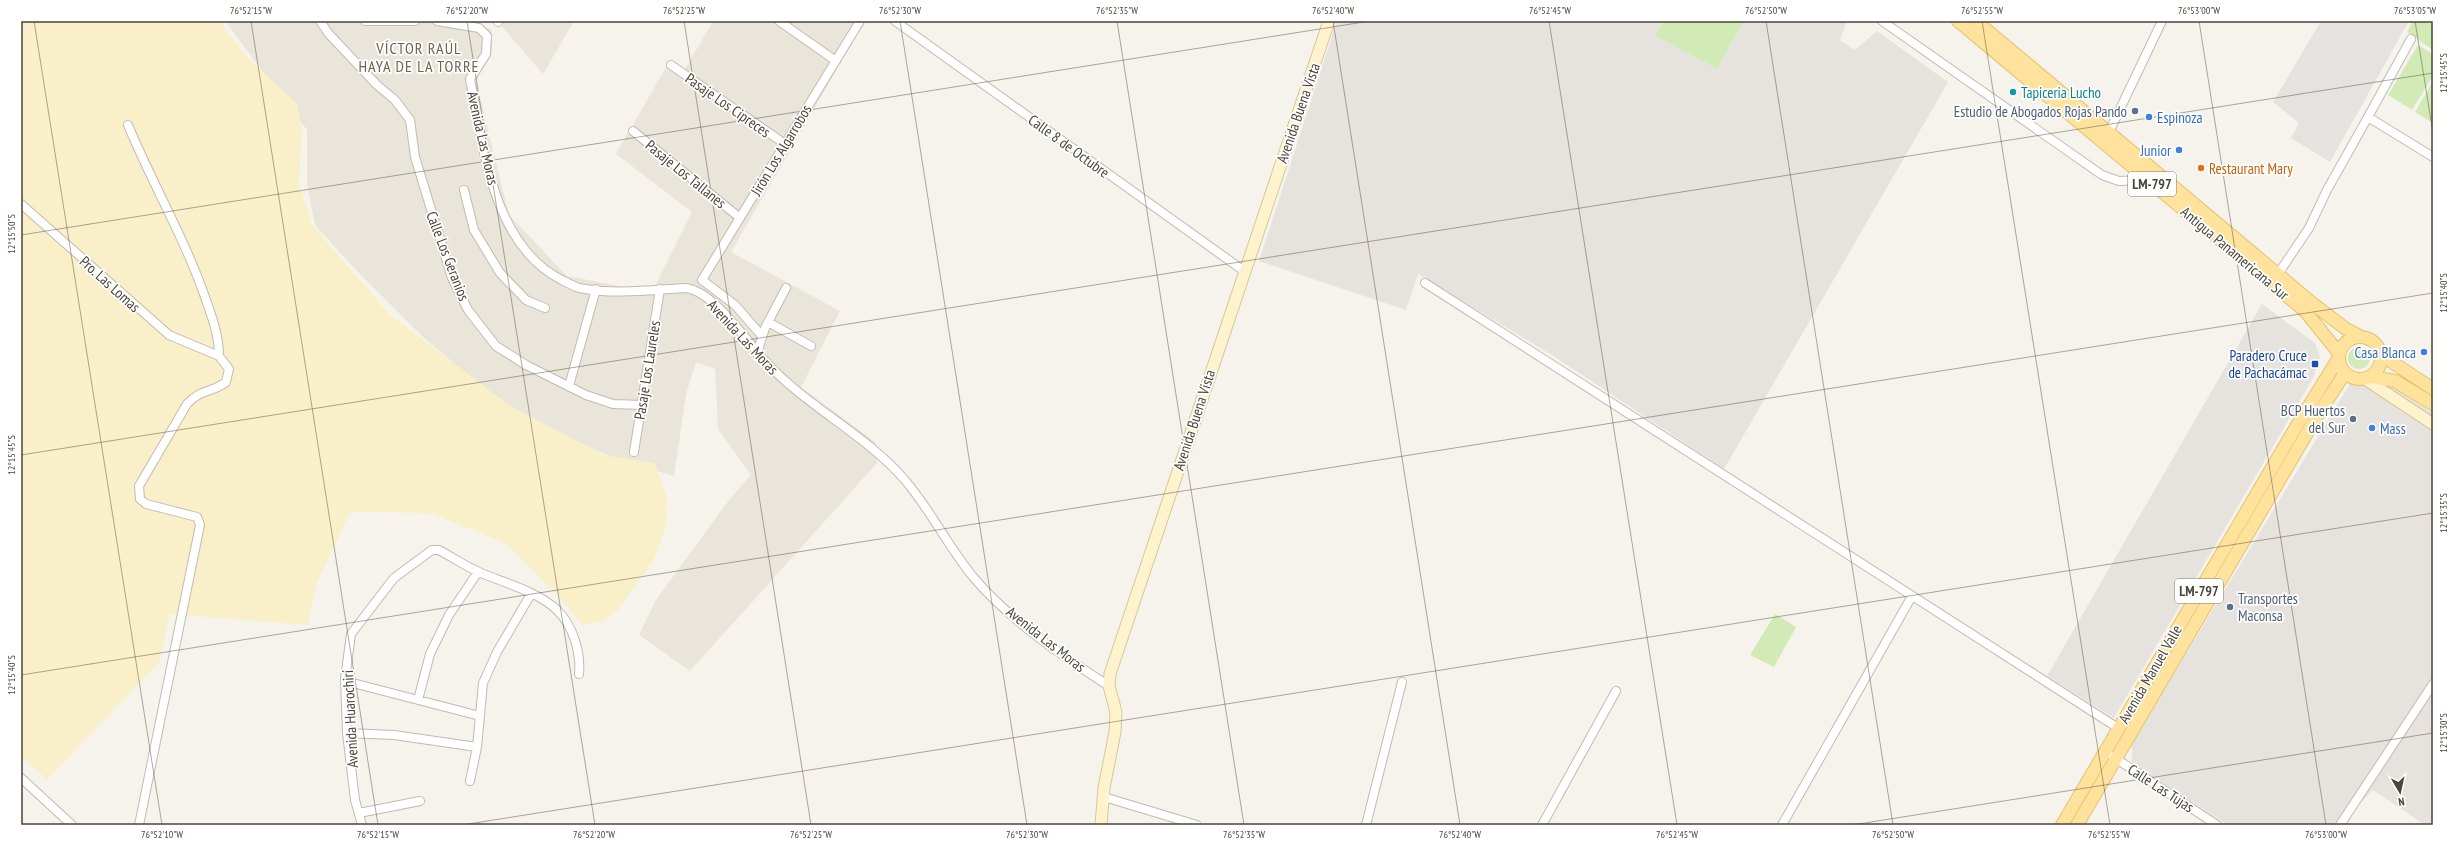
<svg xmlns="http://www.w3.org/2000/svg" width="2454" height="846" font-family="'PT Sans Narrow',sans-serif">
<rect width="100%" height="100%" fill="#f6f3ec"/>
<path fill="#eae5da" d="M225,21H454L478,23L492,30V54L476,81L509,215L567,276L652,292L692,212L616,154L670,60L685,69L713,21H865L731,252L840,311L801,387L875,442L877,463L690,671L639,635L656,600L729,500L751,475L718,429L715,369L696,362L686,394L674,476L616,459L513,413L423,337L355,269L315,225L307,184V130Z
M497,21H574L543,74Z"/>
<path fill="#e6e2dd" d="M1337,21H1663L1655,36L1717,69L1744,21H1847L1840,40L1855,50L1877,31L1948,82L1724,469L1555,357L1418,274L1406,310L1259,261Z
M2262,304L2315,343L2320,357L2313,378L2114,718L2047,676Z
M2383,381L2433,413V825H2425L2373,790L2339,825H2228L2132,763V743L2351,382Z"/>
<path fill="#d2eab5" d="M1663,21H1744L1717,69L1655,36Z
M2413,21H2433V50L2407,32Z
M2418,45L2433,54V76L2412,110L2388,95Z
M2433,81V123L2415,112Z
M2348 358a11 11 0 1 1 22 0a11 11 0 1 1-22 0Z
M1775,614L1796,627L1774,667L1750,655Z"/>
<path fill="#f9efc9" d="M21,21H219L246,56L297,104L302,130L299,183L312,225L390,315L509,405L603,455L655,463L667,498L666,527L653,561L617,611L604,622L582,624L564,602L505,543L430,513L350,512L317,583L308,625L170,614L159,663L47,779L21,757Z"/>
<path fill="#e5e3e0" d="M2321,21H2409L2330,162L2291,138L2299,123L2273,102Z"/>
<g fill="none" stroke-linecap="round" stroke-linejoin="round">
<defs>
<path id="street" d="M320,21L329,34L377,85L395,100L410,120L415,157L452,278L468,310L496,346L526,365L586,395L613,404L642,405
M365,21H415
M437,21L479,28L487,36L486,54L470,79C483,147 493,244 560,279C566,282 573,286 579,288C614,295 651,290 685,288C713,290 747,342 766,362C807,407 864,433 904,479C931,510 948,547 974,578C1010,620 1062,656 1109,686
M779,21L836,61
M895,21L1244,271
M1882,21L2102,175L2119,181L2146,180
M498,22V21
M671,65L785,144
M2368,117L2411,39
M128,125C152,183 184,237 205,297C212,317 219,335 219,356
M633,131L740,218
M2109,132L2162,21
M464,190L474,230L500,273L526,300L545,308
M21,204L169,335L219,356L229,369L226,382C212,393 202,388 187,404L139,486L140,499L146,504L197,517L200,525L139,825
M2278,274L2309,228L2327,190L2368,117L2433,157
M1425,283L2118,728
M768,322L811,346
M762,336L735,305L702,280L860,21
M757,353L765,328L786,288
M569,386L596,289
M634,452L660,289
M345,681L480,716
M418,700L430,654L449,615L478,572
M347,733L394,735L477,747
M2112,756L2217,825
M21,778L72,825
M470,781L477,747L483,683L497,652L531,594
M1104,797L1197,825
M359,813L420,801
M362,825L355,800L347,733L345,679L351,634L394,578L432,550H439C452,557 465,566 479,572C504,583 537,591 557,610C573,625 581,653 579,674
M1366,825L1402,682
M1542,825L1616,691
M1782,825L1912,596
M2340,825L2433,684"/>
<path id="secondary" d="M2365,379L2433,424
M1101,825L1104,788L1115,732L1116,712L1109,686L1110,674L1329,21"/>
<path id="primary" d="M1958,21L2305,311L2339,353
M1976,21L2312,303L2346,329L2361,337
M2339 358a21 21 0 1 1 42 0a21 21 0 1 1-42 0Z
M2380,351L2392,362L2433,389
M2371,377L2395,381L2433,404
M2062,825L2296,427L2338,359
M2077,825L2317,416L2345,373"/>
</defs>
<use href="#street" stroke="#c2bbae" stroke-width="10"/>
<use href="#secondary" stroke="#d6c79b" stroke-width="13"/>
<use href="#primary" stroke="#e6c16a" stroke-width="14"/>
<use href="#street" stroke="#fff" stroke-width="8"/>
<use href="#secondary" stroke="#fff3cd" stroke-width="11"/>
<use href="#primary" stroke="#ffe39c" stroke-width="12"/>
</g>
<path fill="none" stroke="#4b4439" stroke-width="1" stroke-opacity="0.45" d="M34,21L162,825M251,21L378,825M467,21L595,825M684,21L811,825M900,21L1027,825M1117,21L1244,825M1333,21L1460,825M1549,21L1677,825M1766,21L1893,825M1982,21L2110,825M2199,21L2326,825M2415,21L2433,133M21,235L1370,21M21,455L2433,73M21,675L2433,293M462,825L2433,513M1852,825L2433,733"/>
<circle fill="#0f9aa8" stroke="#fff" stroke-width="1.5" cx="2013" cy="92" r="4"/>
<g fill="#5c6f8a" stroke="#fff" stroke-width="1.5">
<circle cx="2135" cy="111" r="4"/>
<circle cx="2353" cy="419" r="4"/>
<circle cx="2230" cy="607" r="4"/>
</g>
<g fill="#3f7fe0" stroke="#fff" stroke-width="1.5">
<circle cx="2149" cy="117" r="4"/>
<circle cx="2179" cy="150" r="4"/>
<circle cx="2424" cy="352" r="4"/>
<circle cx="2372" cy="428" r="4"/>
</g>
<circle fill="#e8710a" stroke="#fff" stroke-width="1.5" cx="2201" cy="168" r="4"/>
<rect fill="#1a4fb4" stroke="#fff" stroke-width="1.5" x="2311" y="360" width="8" height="8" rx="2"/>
<g text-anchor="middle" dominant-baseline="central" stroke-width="3.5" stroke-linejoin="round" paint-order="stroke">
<g fill="#fff" stroke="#817c74" stroke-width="1">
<rect x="2128" y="172" width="48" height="24" rx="3"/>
<rect x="2175" y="579" width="48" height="24" rx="3"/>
</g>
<g font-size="14" font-weight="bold" fill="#4b4439">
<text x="2152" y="184">LM-797</text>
<text x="2199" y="591">LM-797</text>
</g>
<g font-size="15" fill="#0d838f" stroke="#fff" text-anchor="start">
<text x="2021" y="92">Tapiceria Lucho</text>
</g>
<g font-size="15" fill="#4b4439" stroke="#fff">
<text transform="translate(728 105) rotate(35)">Pasaje Los Cipreces</text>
<text transform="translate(1298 113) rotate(-71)">Avenida Buena Vista</text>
<text transform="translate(483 138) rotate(77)">Avenida Las Moras</text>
<text transform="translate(1069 146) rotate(36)">Calle 8 de Octubre</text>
<text transform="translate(781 150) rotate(-59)">Jirón Los Algarrobos</text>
<text transform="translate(686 174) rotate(39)">Pasaje Los Tallanes</text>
<text transform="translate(2235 253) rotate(40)">Antigua Panamericana Sur</text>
<text transform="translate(448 256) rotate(69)">Calle Los Geranios</text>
<text transform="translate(110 284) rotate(42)">Pro. Las Lomas</text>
<text transform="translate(743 337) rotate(47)">Avenida Las Moras</text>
<text transform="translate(647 370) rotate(-81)">Pasaje Los Laureles</text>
<text transform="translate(1194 420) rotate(-72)">Avenida Buena Vista</text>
<text transform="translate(1046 639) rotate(38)">Avenida Las Moras</text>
<text transform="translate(2150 674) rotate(-60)">Avenida Manuel Valle</text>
<text transform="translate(350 719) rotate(-93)">Avenida Huarochirí</text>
<text transform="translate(2161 788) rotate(33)">Calle Las Tujas</text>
</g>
<g font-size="15" fill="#4e5e75" stroke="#fff" text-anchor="end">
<text x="2127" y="111">Estudio de Abogados Rojas Pando</text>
<text x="2345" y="410">BCP Huertos<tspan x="2345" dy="17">del Sur</tspan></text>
<text x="2238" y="598" text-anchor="start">Transportes<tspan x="2238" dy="17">Maconsa</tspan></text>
</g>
<g font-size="15" fill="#366cbe" stroke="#fff" text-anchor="start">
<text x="2157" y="117">Espinoza</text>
<text x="2171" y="150" text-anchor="end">Junior</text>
<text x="2416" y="352" text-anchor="end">Casa Blanca</text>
<text x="2380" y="428">Mass</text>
</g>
<g font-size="15" fill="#c56008" stroke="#fff" text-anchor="start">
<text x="2209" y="168">Restaurant Mary</text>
</g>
<g font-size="15" fill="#164399" stroke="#fff" text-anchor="end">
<text x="2307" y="355">Paradero Cruce<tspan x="2307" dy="17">de Pachacámac</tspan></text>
</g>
<g font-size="16" letter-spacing="1" fill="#6e6250" stroke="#fff">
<text x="419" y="48">VÍCTOR RAÚL<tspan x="419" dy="18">HAYA DE LA TORRE</tspan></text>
</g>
</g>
<rect width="2454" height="846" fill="none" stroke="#ffffff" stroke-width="44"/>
<g transform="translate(2400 792) rotate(171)" stroke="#ffffff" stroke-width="3" paint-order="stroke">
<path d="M0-3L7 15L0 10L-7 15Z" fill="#4b4439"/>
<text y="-6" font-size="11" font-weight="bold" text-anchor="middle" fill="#4b4439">N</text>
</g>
<rect x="22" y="22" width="2410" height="802" fill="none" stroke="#4b4439" stroke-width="1.5"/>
<g font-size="10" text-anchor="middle" fill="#4b4439">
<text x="251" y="14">76°52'15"W</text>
<text x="467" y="14">76°52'20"W</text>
<text x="684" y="14">76°52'25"W</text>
<text x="900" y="14">76°52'30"W</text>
<text x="1117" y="14">76°52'35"W</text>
<text x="1333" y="14">76°52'40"W</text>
<text x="1550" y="14">76°52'45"W</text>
<text x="1766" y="14">76°52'50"W</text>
<text x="1982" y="14">76°52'55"W</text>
<text x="2199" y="14">76°53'00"W</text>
<text x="2415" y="14">76°53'05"W</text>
<text transform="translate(2443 73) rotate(-90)" y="4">12°15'45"S</text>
<text transform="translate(11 234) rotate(-90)" y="4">12°15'50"S</text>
<text transform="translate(2443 293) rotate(-90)" y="4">12°15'40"S</text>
<text transform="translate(11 455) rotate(-90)" y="4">12°15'45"S</text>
<text transform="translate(2443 513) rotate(-90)" y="4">12°15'35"S</text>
<text transform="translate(11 675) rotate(-90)" y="4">12°15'40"S</text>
<text transform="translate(2443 733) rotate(-90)" y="4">12°15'30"S</text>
<text x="162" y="838">76°52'10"W</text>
<text x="378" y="838">76°52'15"W</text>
<text x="594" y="838">76°52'20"W</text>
<text x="811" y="838">76°52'25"W</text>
<text x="1027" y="838">76°52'30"W</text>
<text x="1244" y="838">76°52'35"W</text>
<text x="1460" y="838">76°52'40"W</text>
<text x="1677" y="838">76°52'45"W</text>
<text x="1893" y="838">76°52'50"W</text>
<text x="2109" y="838">76°52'55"W</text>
<text x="2326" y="838">76°53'00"W</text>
</g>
</svg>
